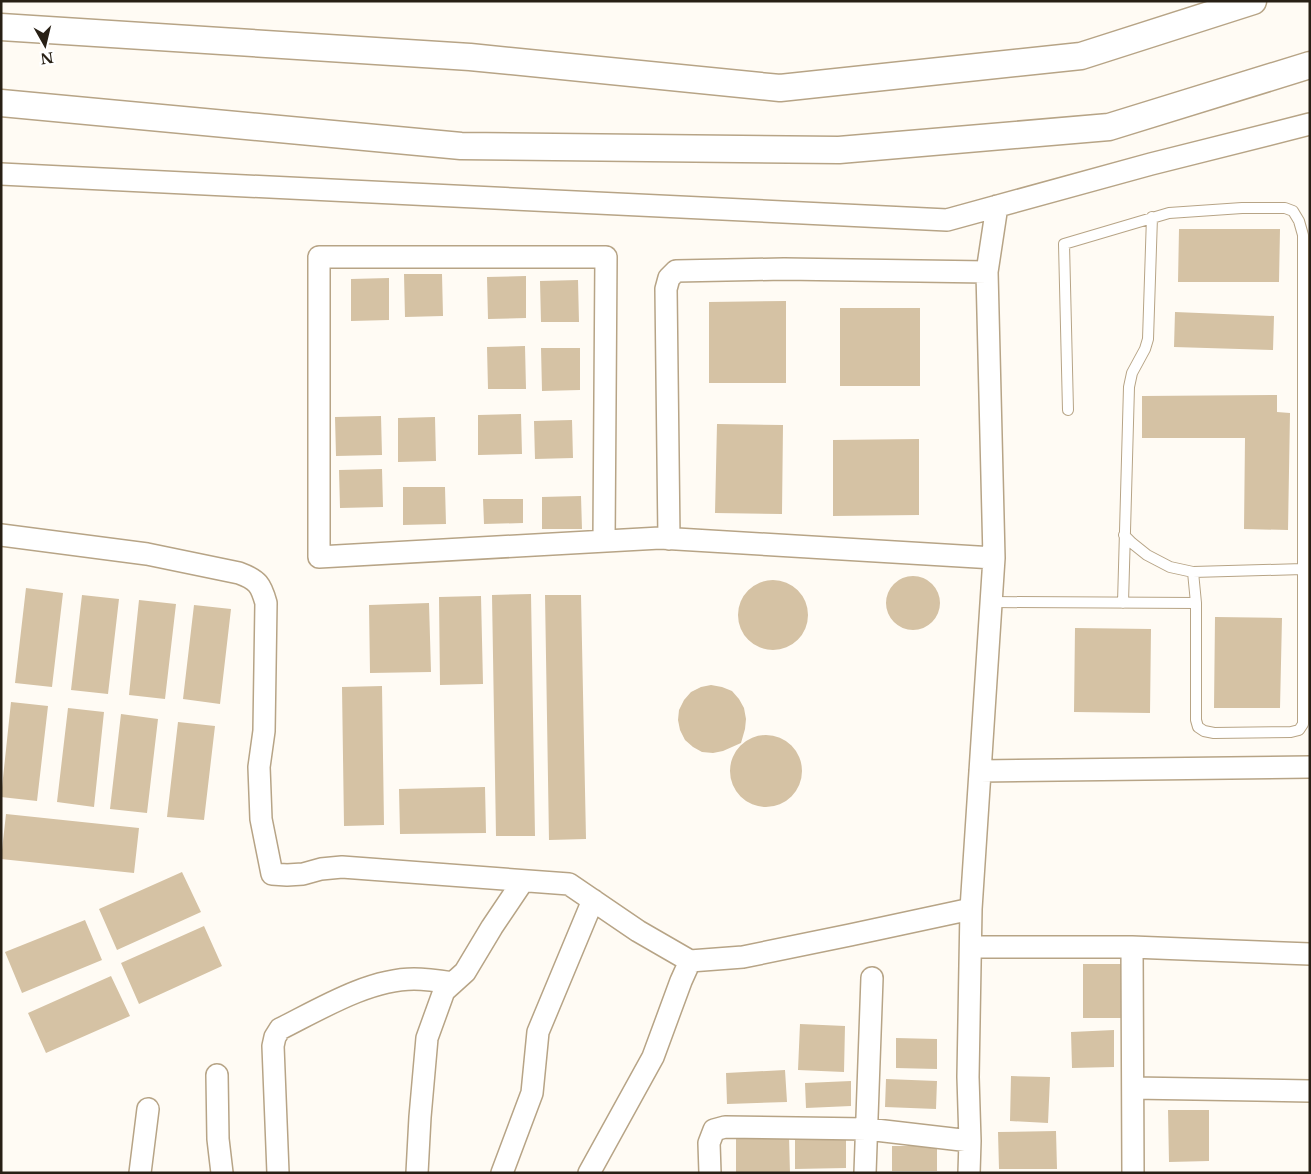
<svg xmlns="http://www.w3.org/2000/svg" width="1311" height="1174" font-family="'Libre Baskerville',serif">
<rect width="100%" height="100%" fill="#fffbf4"/>
<path fill="#d5c2a4" d="M1179,229H1280L1279,282H1178Z
M404,274H442L443,316L405,317Z
M526,276V318L488,319L487,277Z
M389,278V320L351,321V279Z
M578,280L579,322H541L540,281Z
M786,301V383H709V302Z
M840,308H920V386H840Z
M1175,312L1274,316L1273,350L1174,347Z
M525,346L526,389H488L487,347Z
M541,348H580V390L542,391Z
M1277,395V412L1290,413L1288,530L1244,529L1245,438H1142V396Z
M521,414L522,454L478,455V415Z
M381,416L382,455L336,456L335,417Z
M435,417L436,461L398,462V418Z
M572,420L573,458L535,459L534,421Z
M717,424L783,425L782,514L715,513Z
M919,439V515L833,516V440Z
M382,469L383,507L340,508L339,470Z
M403,487H445L446,524L403,525Z
M581,496L582,529H542V497Z
M483,499H523V523L484,524Z
M886 603a27 27 0 1 1 54 0a27 27 0 1 1-54 0Z
M738 615a35 35 0 1 1 70 0a35 35 0 1 1-70 0Z
M26,588L63,593L52,687L15,683Z
M531,594L535,836H496L492,595Z
M82,595L119,599L108,694L71,690Z
M545,595H581L586,839L549,840Z
M481,596L483,684L440,685L439,597Z
M139,600L176,604L165,699L129,695Z
M429,603L431,672L370,673L369,605Z
M194,605L231,609L220,704L183,699Z
M1215,617L1282,618L1280,708H1214Z
M1075,628L1151,629L1150,713L1074,712Z
M711,685L722,687L732,691L739,699L744,708L746,719L745,729L741,743L723,751L713,753L702,752L693,747L685,740L680,730L678,720L679,710L684,700L691,692L701,687Z
M382,686L384,825L344,826L342,687Z
M11,702L48,706L37,801L1,797Z
M68,708L104,712L94,807L57,802Z
M121,714L158,719L147,813L110,809Z
M178,722L215,726L204,820L167,817Z
M730 771a36 36 0 1 1 72 0a36 36 0 1 1-72 0Z
M485,787L486,833L400,834L399,789Z
M6,814L139,828L134,873L1,859Z
M182,872L201,912L117,950L99,909Z
M85,920L102,960L22,993L5,952Z
M204,926L222,966L139,1004L121,963Z
M1083,964H1123L1124,1018H1083Z
M111,976L130,1016L46,1053L28,1013Z
M800,1024L845,1026L844,1072L798,1070Z
M1114,1030V1067L1072,1068L1071,1032Z
M896,1038L937,1039V1069L896,1068Z
M785,1070L787,1102L727,1104L726,1073Z
M1011,1076L1050,1077L1048,1123L1010,1121Z
M886,1079L937,1081L936,1109L885,1107Z
M851,1081V1106L806,1108L805,1083Z
M1168,1110H1209V1161L1169,1162Z
M1056,1131L1057,1169H999L998,1132Z
M736,1137H789L790,1173H736Z
M795,1139H846V1168L795,1169Z
M892,1146H937V1171H892Z"/>
<g fill="none" stroke-linecap="round" stroke-linejoin="round">
<defs>
<path id="service" d="M1068,410L1064,244L1169,213L1242,208H1285L1293,211L1299,221L1303,235V724L1299,730L1291,732L1214,733L1204,731L1198,727L1196,720V603L1193,572
M1124,535L1132,543L1147,555L1170,567L1193,572L1303,569
M991,602L1196,603
M1123,603L1129,387L1132,373L1145,349L1148,339L1152,217"/>
<path id="minor" d="M1,174L947,220L1151,164L1310,124
M987,272L997,206
M1,535L147,554L239,573C258,580 261,585 266,603L264,731L259,767L261,819L272,874L287,875L303,874L321,869L342,867L569,884L638,931L690,961L743,957L850,935L971,909
M669,539L666,289L669,278L676,271L784,269L987,272L994,558L971,909L968,1077L970,1141L969,1173
M604,541L606,257H319V557L660,538L994,558
M980,771C1090,769 1200,769 1310,767
M971,947H1132L1310,954
M1132,947L1133,1173
M217,1075L218,1139L222,1173
M1133,1088L1310,1091
M140,1173L148,1109
M278,1173L273,1046L275,1037L280,1029C320,1009 369,979 414,979C427,979 440,981 453,983
M417,1173L420,1117L427,1038L444,991L465,972L492,927L523,881
M502,1173L532,1093L538,1032L593,900
M589,1173L653,1057L681,981L690,961
M710,1173L709,1143L714,1130L725,1127L867,1129L970,1141
M865,1173L872,978"/>
<path id="tertiary" d="M1,27L470,57L780,88L1081,56L1253,1
M1,103L461,146L839,150L1109,127L1310,65"/>
</defs>
<use href="#service" stroke="#b7a486" stroke-width="12"/>
<use href="#minor" stroke="#b7a486" stroke-width="24"/>
<use href="#tertiary" stroke="#b7a486" stroke-width="29"/>
<use href="#service" stroke="#fff" stroke-width="10"/>
<use href="#minor" stroke="#fff" stroke-width="21"/>
<use href="#tertiary" stroke="#fff" stroke-width="26"/>
</g>
<rect width="1311" height="1174" fill="none" stroke="#282015" stroke-width="5"/>
<g transform="translate(45 45) rotate(172)" stroke="#ffffff" stroke-width="4" paint-order="stroke">
<path d="M0-4L9 19L0 12L-9 19Z" fill="#282015"/>
<text y="-8" font-size="14" font-weight="bold" text-anchor="middle" fill="#282015">N</text>
</g>
</svg>
